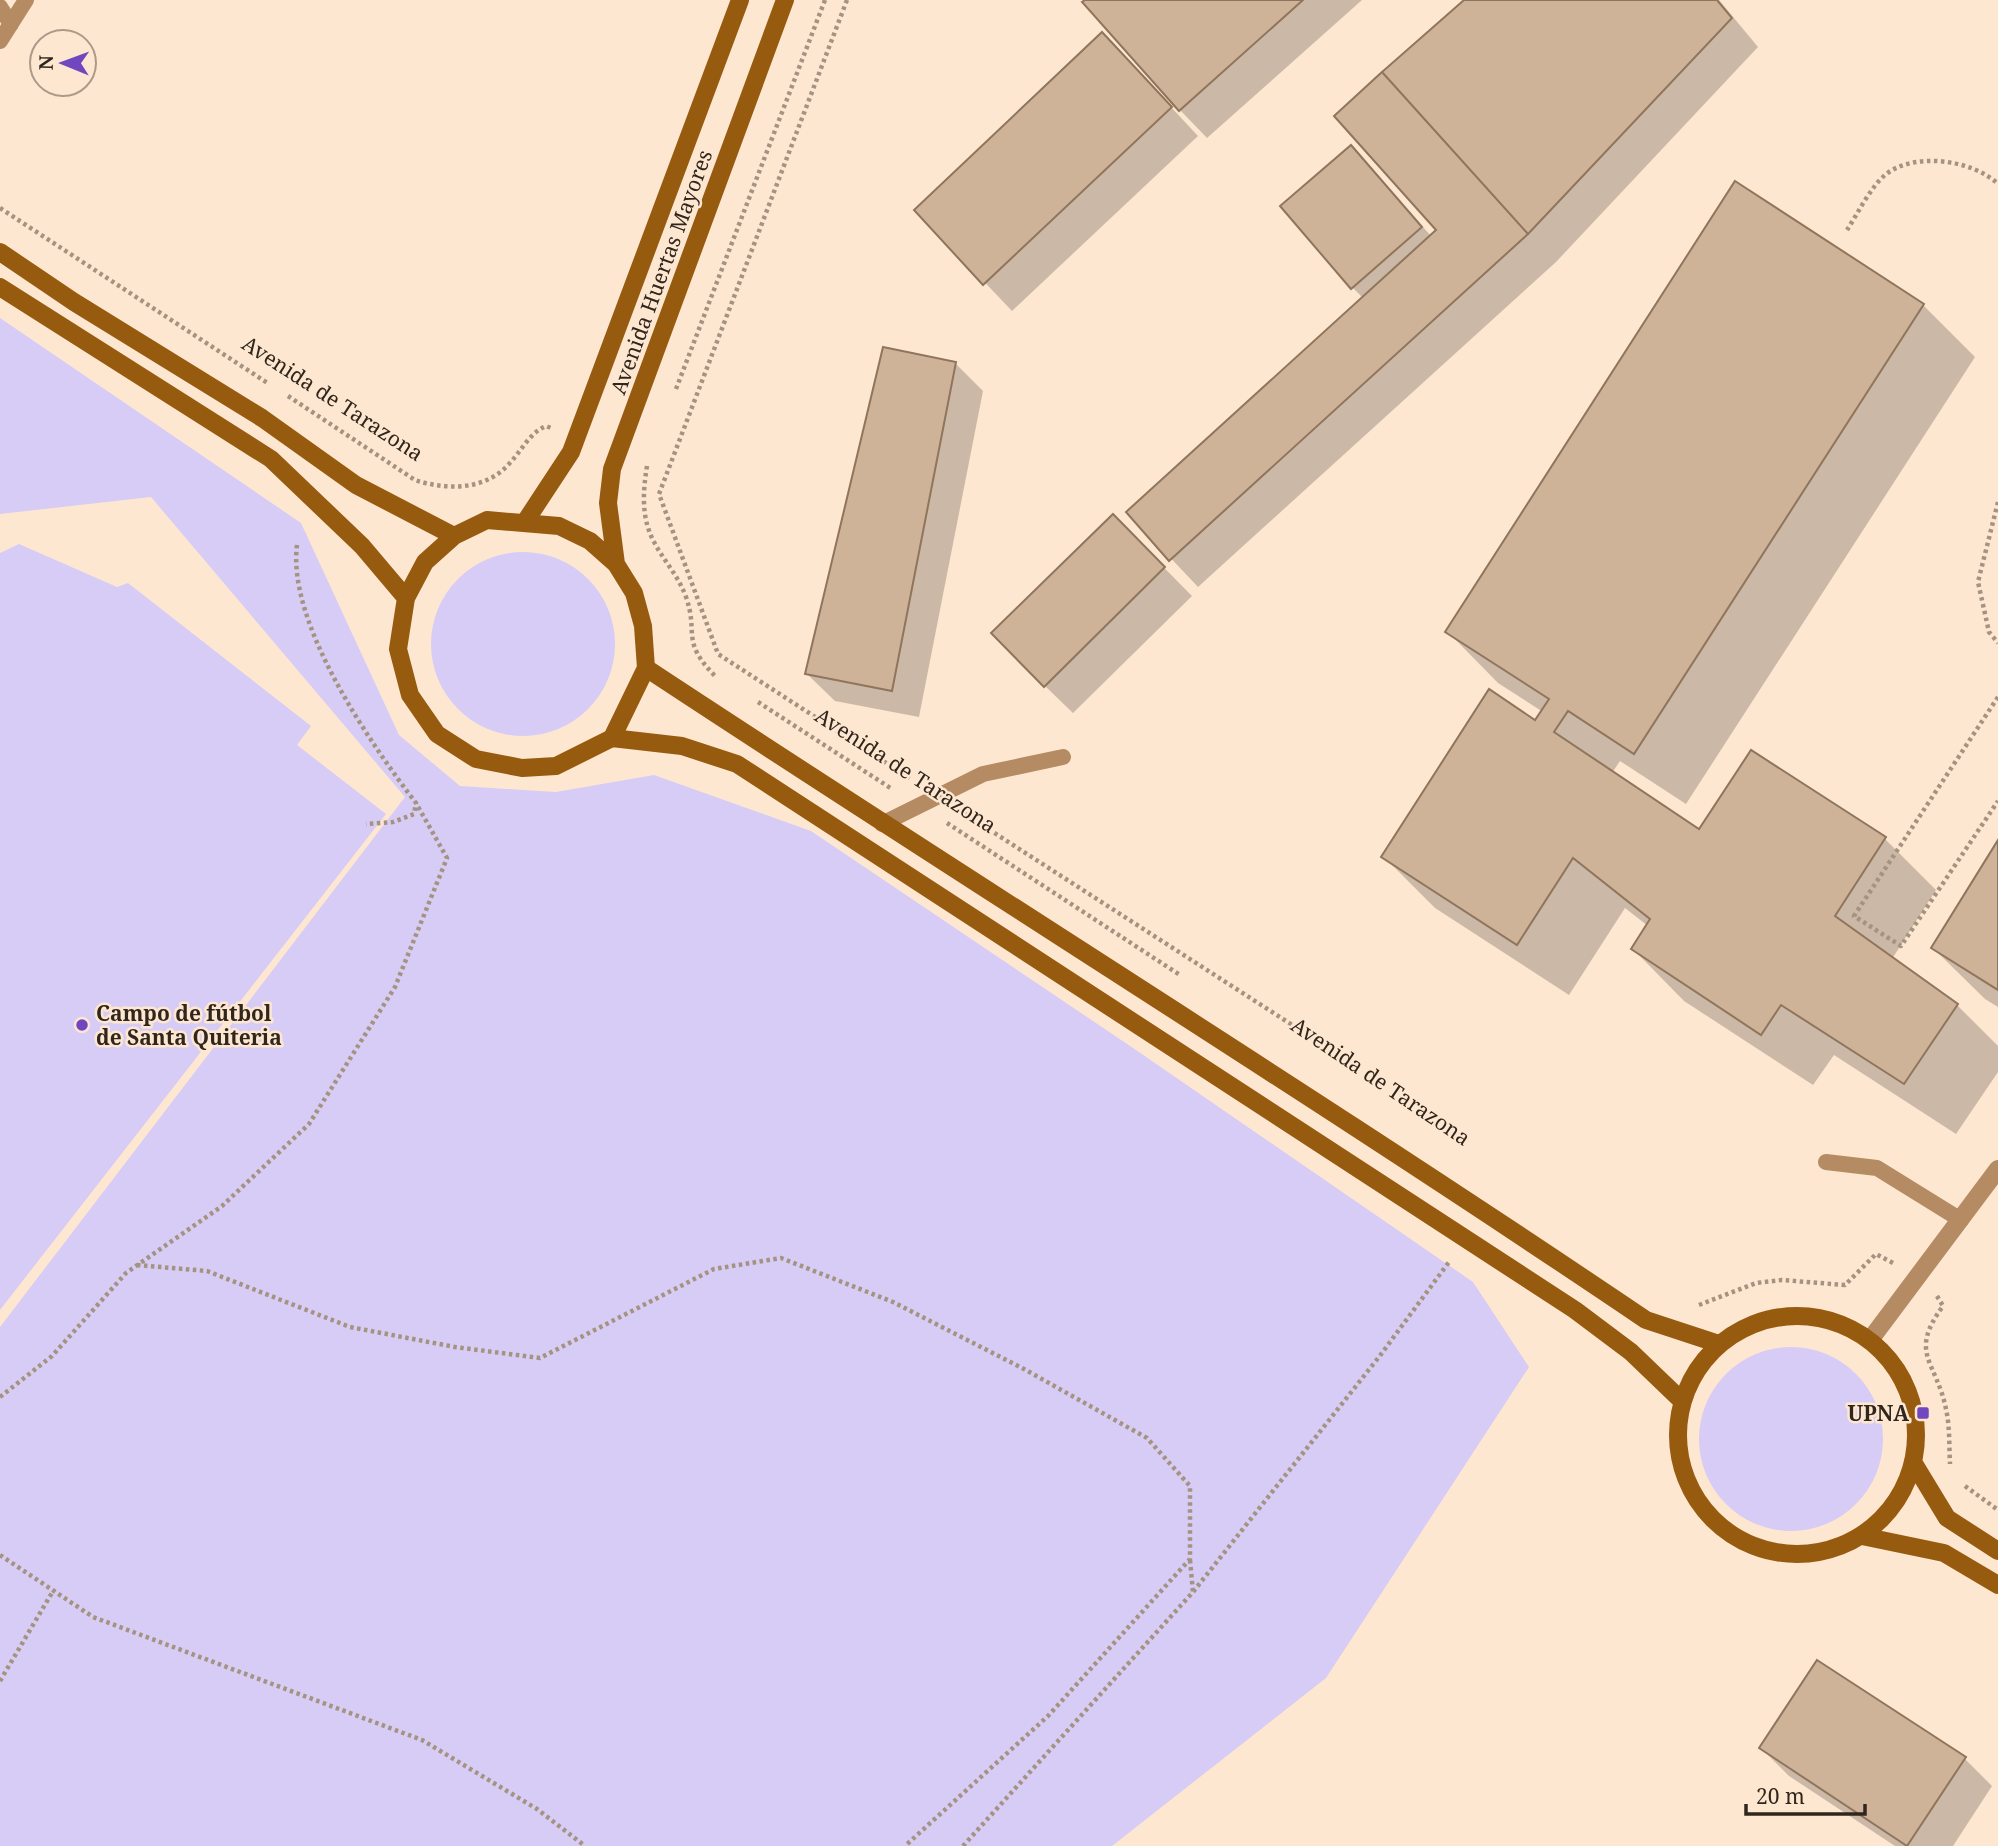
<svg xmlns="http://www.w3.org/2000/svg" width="1998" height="1846" font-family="'Noto Serif',serif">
<rect width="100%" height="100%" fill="#fee7d1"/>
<path fill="#d6ccf6" d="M0,318L301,523L399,735L460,786L556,792L654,775L811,831L1136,1050L1473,1282L1529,1367L1326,1678L1112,1846H0V1327L405,797L151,497L0,514Z
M19,544L117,587L128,583L311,726L297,745L386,814L0,1310V553Z
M431 644a92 92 0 1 1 184 0a92 92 0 1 1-184 0Z
M1699 1439a92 92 0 1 1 184 0a92 92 0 1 1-184 0Z"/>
<path fill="#0003" d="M1088,0H1362L1207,138L1180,110Z
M1467,0H1719L1758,47L1556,262L1198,587L1128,513L1364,299L1352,287L1351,147L1432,237L1439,230Z
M1129,62L1198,136L1012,311L916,210Z
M1923,305L1975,357L1686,804L1620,761L1612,773L1699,831L1885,839L1936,890L1892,959L1957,1005L1998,1046V1072L1956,1134L1834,1055L1813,1085L1684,1001L1633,949L1648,926L1625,908L1569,995L1435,908L1383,856L1536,722L1543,712L1498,683L1447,631Z
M955,363L983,391L919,717L835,701L807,674Z
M1113,516L1192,596L1073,713L1045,686Z
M1998,843V1007L1985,999L1933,948Z
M1761,1748L1965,1759L1992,1786L1953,1846H1895L1789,1776Z"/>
<path fill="#cfb399" stroke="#8f755c" stroke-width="2" d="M1085,0H1303L1179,111L1082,2Z
M1464,0H1717L1732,18L1528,234L1382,72Z
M1102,32L1172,107L983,285L914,210Z
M1382,72L1528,234L1169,561L1126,512L1436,230L1334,116Z
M1351,145L1422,227L1351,289L1280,206Z
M1735,181L1924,304L1634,754L1568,711L1554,732L1699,829L1751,750L1886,837L1835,916L1958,1004L1904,1084L1781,1005L1761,1035L1631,949L1650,919L1573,858L1517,945L1381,857L1489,689L1535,720L1549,699L1445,632Z
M883,347L956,362L892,691L805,674Z
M1113,514L1165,567L1044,687L991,633Z
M1998,840V990L1931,948Z
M1817,1660L1966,1757L1907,1846L1759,1748Z"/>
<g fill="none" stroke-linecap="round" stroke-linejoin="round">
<path stroke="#a59382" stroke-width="4.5" stroke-dasharray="3.5 3.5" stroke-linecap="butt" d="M847,0L659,494L718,654L911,779
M0,208L269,384
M1847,230C1858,213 1870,188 1885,175C1914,151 1973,160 1998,184
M676,389L825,0
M288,396L415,480C445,490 484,491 508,465C521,452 529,433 546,426L551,428
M647,466C643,491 641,516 653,540C663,560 678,575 686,597C699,634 680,640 715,676
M1998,502L1978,582L1989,632L1998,643
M297,545C287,623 370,743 416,803L414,814L393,822L366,824
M1998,697L1854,916L1901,946L1998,801
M758,702L892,789
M965,814L1300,1030
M947,823L1180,975
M137,1265L207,1271L350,1327L455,1347L540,1358L714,1269L781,1258L893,1302L1024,1369L1147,1438L1190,1486V1559L1048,1716L905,1846
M1937,1296L1943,1306C1908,1354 1936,1360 1946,1409C1950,1427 1949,1446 1950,1464
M1699,1305L1756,1283L1782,1280L1845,1285L1876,1254L1893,1263
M0,1397L52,1356L126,1273L222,1206L309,1124L395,987L447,858L416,803
M1965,1486L1998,1510
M0,1555L93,1617L422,1740L537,1809L585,1846
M1190,1560L1193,1592
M0,1681L53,1591
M963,1846L1193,1592L1379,1357L1449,1262"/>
<path stroke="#b58b63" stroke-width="16" d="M0,7L11,24
M0,41L26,0
M882,824L983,774L1063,757
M1826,1162L1877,1168L1961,1220"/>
<path stroke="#b58b63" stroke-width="18" d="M1870,1340L1998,1169"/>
<path stroke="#975b10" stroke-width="18" d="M0,252L74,302L262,418L356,485L454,536
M0,287L271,459L362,546L406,598
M487,520L559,526L590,541L616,564L634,593L643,626L646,668L612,738L556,766L522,768L476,759L437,734L410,695L398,649L406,598L425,562L454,536Z
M525,522L571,452L740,0
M616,564L608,503L612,469L785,0
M646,668C978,887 1316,1097 1646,1320L1719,1344
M612,738L682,746L737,764L1575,1310L1631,1352L1682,1401
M1678 1435a119 119 0 1 1 238 0a119 119 0 1 1-238 0Z
M1913,1462L1947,1518L1998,1551
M1862,1536L1944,1553L1998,1585"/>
</g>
<g fill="#7147bf" stroke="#fee7d1" stroke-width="2.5">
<circle cx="82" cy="1025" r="7"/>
<rect x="1916" y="1406" width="14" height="14" rx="3.5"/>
</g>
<g text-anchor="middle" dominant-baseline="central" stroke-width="5" stroke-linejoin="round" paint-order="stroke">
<g font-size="21" fill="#31261c" stroke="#fee7d1">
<text transform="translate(661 272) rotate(-70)">Avenida Huertas Mayores</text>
<text transform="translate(333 398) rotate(33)">Avenida de Tarazona</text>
<text transform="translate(906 770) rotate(33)">Avenida de Tarazona</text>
<text transform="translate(1381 1081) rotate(34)">Avenida de Tarazona</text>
</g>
<g font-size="21" font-weight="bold" fill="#31261c" stroke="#fee7d1" text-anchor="start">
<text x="96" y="1013">Campo de fútbol<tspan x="96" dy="24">de Santa Quiteria</tspan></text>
<text x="1909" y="1413" text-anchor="end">UPNA</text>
</g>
</g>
<g transform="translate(63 63) rotate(271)"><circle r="33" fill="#fee7d1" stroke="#ac9a89" stroke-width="2"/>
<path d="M0-5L12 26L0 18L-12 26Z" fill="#7147bf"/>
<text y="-10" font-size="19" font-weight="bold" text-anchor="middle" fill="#31261c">N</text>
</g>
<path d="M1746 1804v10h119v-10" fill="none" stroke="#31261c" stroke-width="3.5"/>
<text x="1756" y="1804" font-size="21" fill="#31261c" stroke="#fee7d1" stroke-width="5" paint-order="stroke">20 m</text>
</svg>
